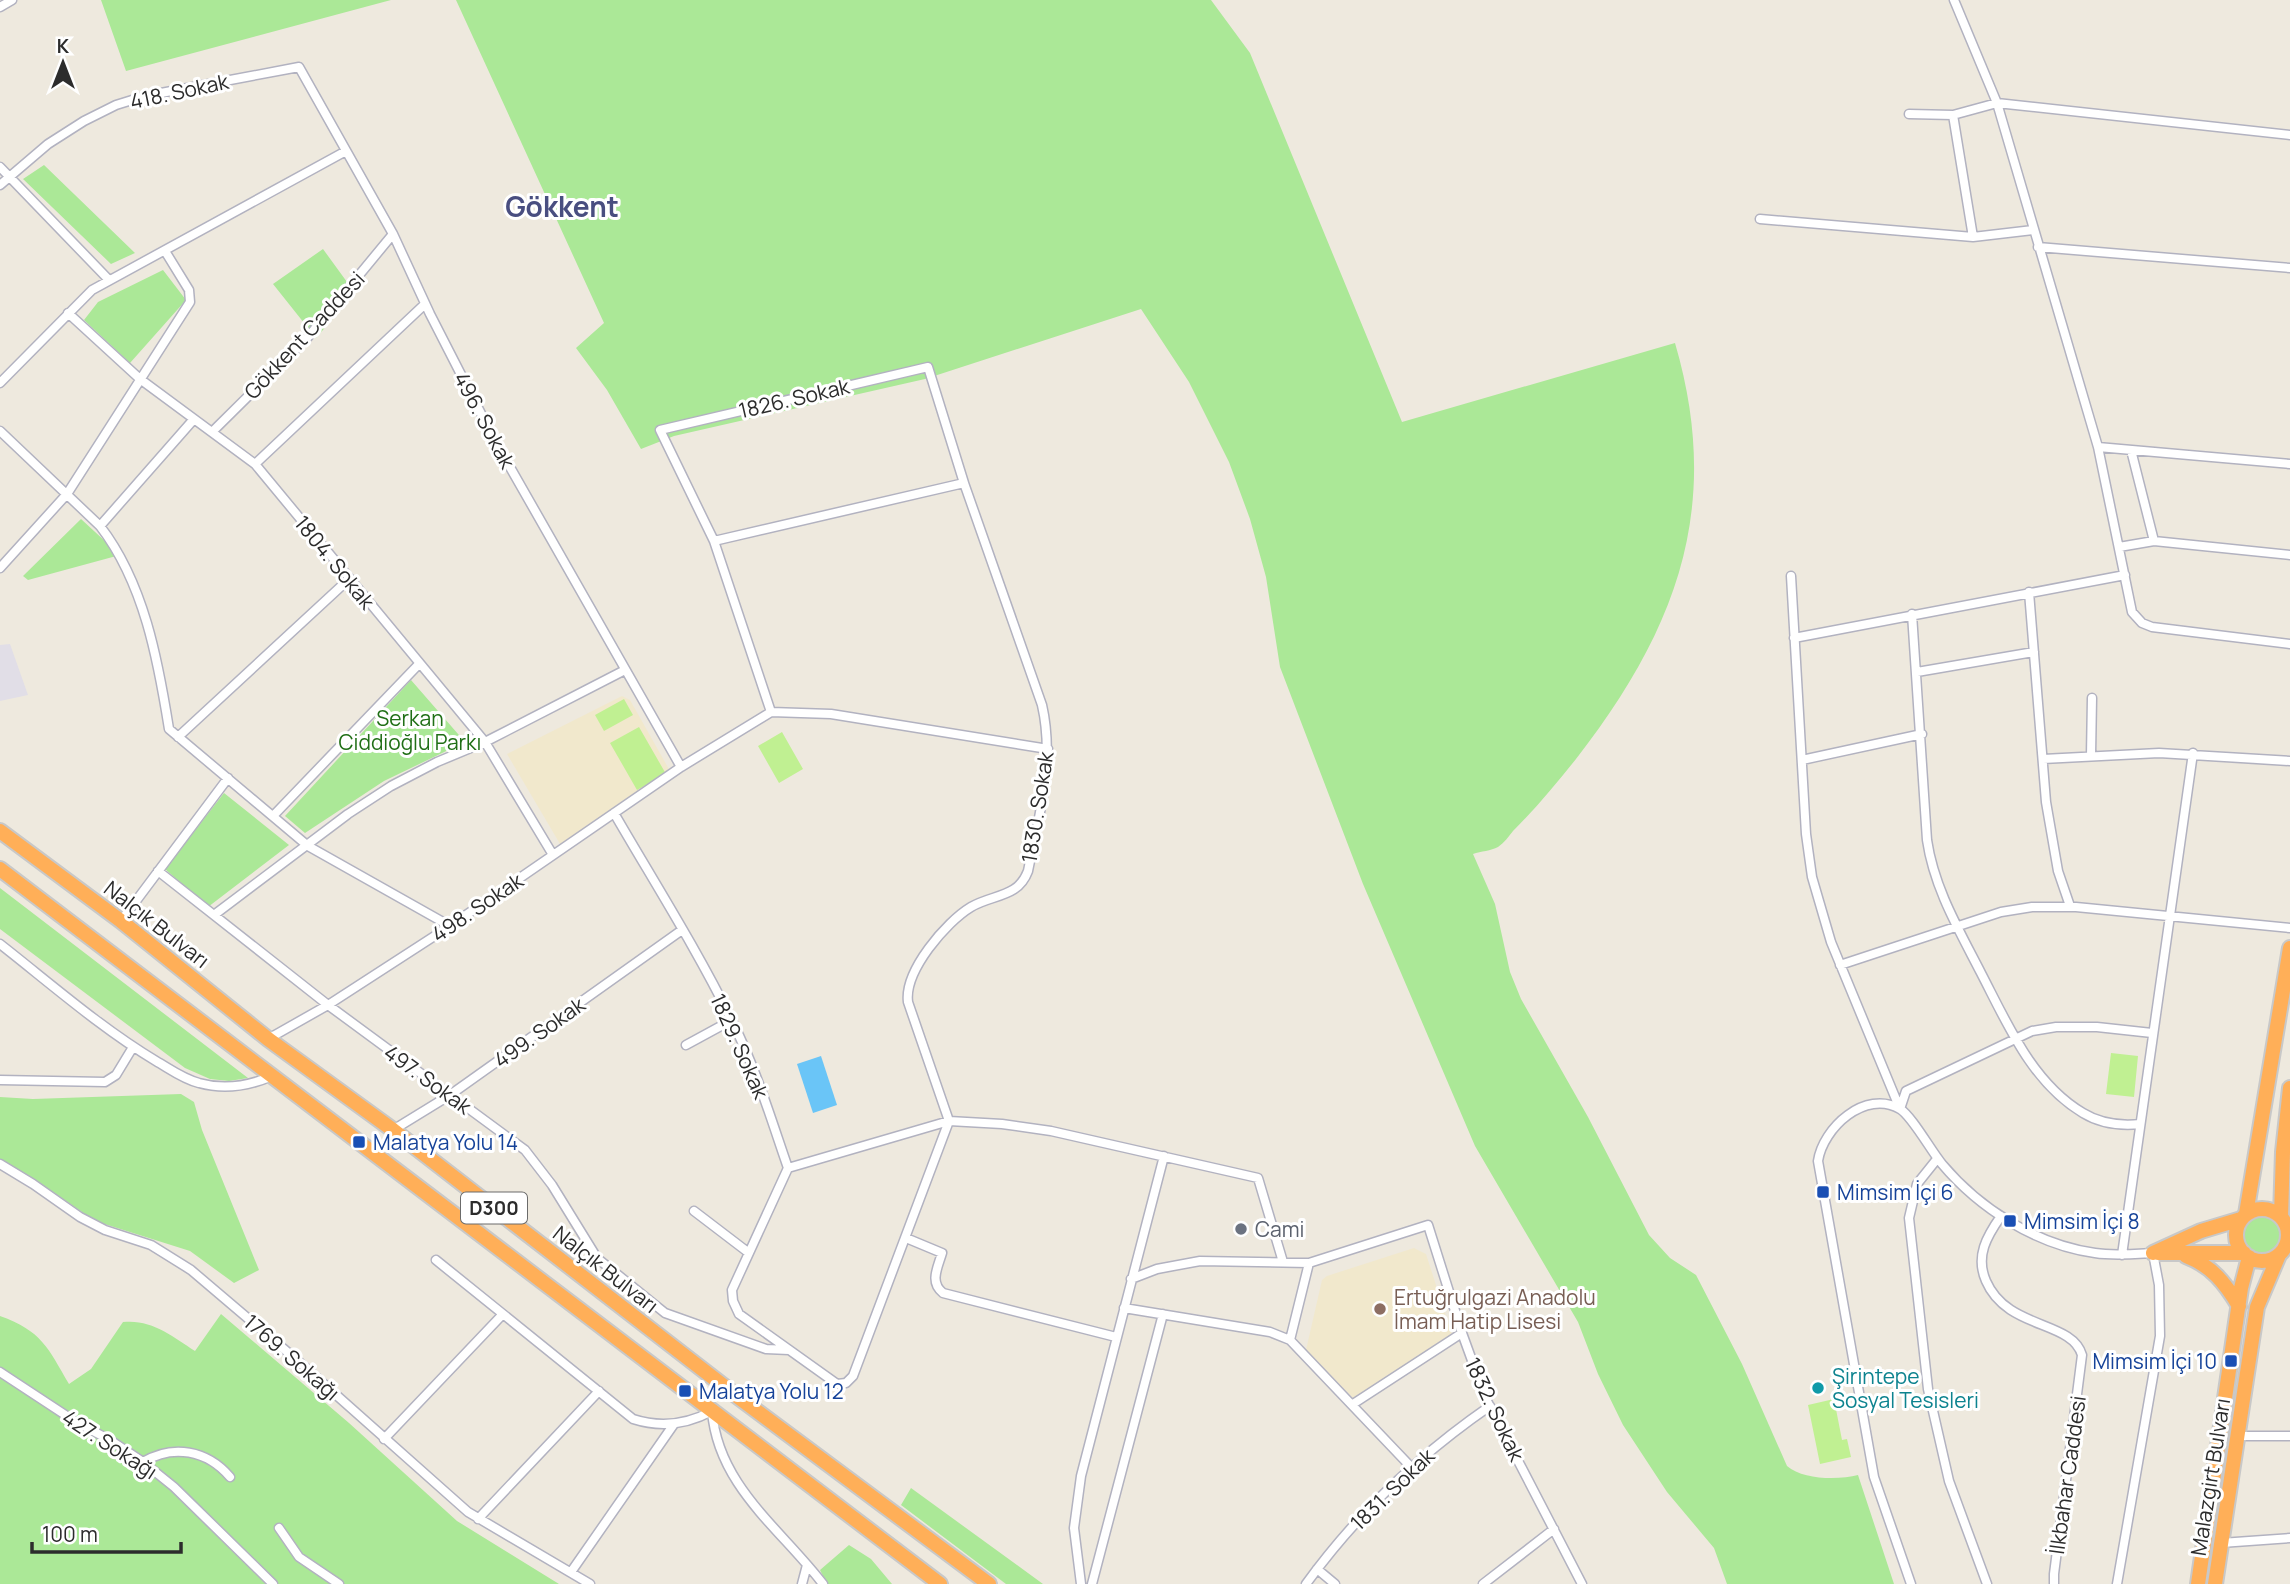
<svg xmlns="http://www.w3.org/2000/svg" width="2290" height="1584" font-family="Manrope,sans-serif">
<rect width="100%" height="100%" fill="#eee9de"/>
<path fill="#e1dee7" d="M10,644L28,695L0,701V645Z"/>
<path fill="#f1e8cc" d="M622,696L630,700L670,771L563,849L507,754Z
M1414,1248L1426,1254L1453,1338L1355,1400L1306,1350L1322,1280L1327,1276Z"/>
<path fill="#abe897" d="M101,0H391L126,71Z
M456,0H1211L1250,53L1402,422L1675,343C1723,507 1677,629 1576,759C1556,784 1536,808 1513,831C1509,836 1504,843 1498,847C1491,851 1481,851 1473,854L1495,904L1510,972L1521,999L1588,1117L1649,1235L1670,1258L1696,1275L1742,1364L1787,1466C1803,1480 1839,1480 1858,1475L1894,1584H1727L1714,1548L1667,1492L1623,1425L1598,1374L1578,1322L1475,1146L1363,884L1280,667L1266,577L1250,519L1229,462L1189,382L1141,309L925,379L674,436L641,449L607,390L576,348L604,323Z
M44,165L135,253L111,264L23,179Z
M323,249L355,293L316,338L273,284Z
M163,270L186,300L130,363L84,320L98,302Z
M81,519L120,555L28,580L23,576Z
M411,680L465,742L384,781L305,833L285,816Z
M224,793L289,845L208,907L165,869Z
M0,888L248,1078L229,1081L210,1079L185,1068L0,929Z
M181,1094L194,1102L202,1130L259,1270L234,1283L190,1251L95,1221L34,1179L0,1160V1097L33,1099Z
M2243 1234a19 19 0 1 1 38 0a19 19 0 1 1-38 0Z
M221,1314L349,1423L457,1521L559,1584H0V1316C42,1331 48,1348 69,1384L91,1369L123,1322C152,1319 172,1336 195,1351Z
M911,1488L1043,1584H1006L901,1505Z
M849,1545L871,1559L892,1584H827L820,1570Z"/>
<path fill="#c0f092" d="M624,699L633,715L604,731L595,715Z
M639,727L666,774L637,790L610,743Z
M782,732L803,769L779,783L758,746Z
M2111,1053L2138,1056L2134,1097L2106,1094Z
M1834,1399L1842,1440L1847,1439L1851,1457L1820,1464L1808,1405Z"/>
<path fill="#6ac5f7" d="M821,1056L837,1105L813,1113L797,1064Z"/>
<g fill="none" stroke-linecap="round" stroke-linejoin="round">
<defs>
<path id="street" d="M1954,0L1997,103L2098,447L2132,612L2142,623L2152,627L2290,644
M0,7L12,0
M1909,114L1953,115L1997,103L2290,135
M1953,115L1973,237
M0,167L109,280
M0,185L48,144L84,121L116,105L145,96L299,67L393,234L430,314L494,439L681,767
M1760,219L1973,237L2033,230
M2038,247L2290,268
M68,313L140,379L255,464L485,742L553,855
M928,367L964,483L714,541L660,430Z
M0,383L92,290L346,151
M0,431L100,526L194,419
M212,432L308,337L393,234
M2098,447L2290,464
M2131,450L2154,541
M255,464L425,304
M100,526C144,583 158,660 169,729L308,846L450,926
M714,541L771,712
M2119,547L2154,541L2290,555
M0,568L67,494L190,302L189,290L165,251
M1791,576L1806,834L1812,877L1831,942L1900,1109
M2029,592L2046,802L2058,871L2070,906
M1912,614L1927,840C1934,888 1959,930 1981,973C2007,1023 2032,1083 2083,1113C2101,1124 2120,1126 2140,1124
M1794,638L2125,575
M1917,672L2034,652
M178,737L349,579
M2091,755L2092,698
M2043,759L2159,753L2290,761
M1802,760L1922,734
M614,813C654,882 698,951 733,1023C756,1069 771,1119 788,1168L732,1290L733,1301L739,1314L837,1384L846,1383L853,1376L949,1121L908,1002C904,971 946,922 971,907C993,894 1018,898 1028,871C1039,816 1055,762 1042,705L964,483
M273,816L419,664
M158,871L328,1005L525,1150L552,1185L597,1258L665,1313L766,1349L789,1350
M214,915L348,814L391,786L437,762L485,742L625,670
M121,921L228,778
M0,944C51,984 101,1028 156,1061C170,1069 183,1079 199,1083C224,1090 249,1086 272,1076
M1840,965L2001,912L2032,907H2076L2290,928
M268,1039L328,1005L450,926L681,767L771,712L831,714L1048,749
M686,1045L732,1020
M0,1080L105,1082L116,1075L133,1047
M1900,1109L1906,1091L2032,1031L2056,1027H2097L2152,1033
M393,1130L450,1095L682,930
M1937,1159L1917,1184L1909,1218L1928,1389L1949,1481L1987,1584
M0,1164L33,1184L80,1217L105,1230L151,1245L191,1270L298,1361L468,1512L590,1584
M788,1168L949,1121L1002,1124L1051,1131L1258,1178L1283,1262
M694,1211L749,1253
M2001,1216C1987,1236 1975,1256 1986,1281C2007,1330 2072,1320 2082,1355L2054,1574V1584
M906,1238L942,1253C938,1267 929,1282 943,1293L1116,1337
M2122,1255L2193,753
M436,1260L633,1419C661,1428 686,1425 712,1411C718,1486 781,1529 823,1584
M1131,1279L1157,1269L1200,1261L1309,1263L1428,1225L1462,1333L1486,1399L1582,1584
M1124,1308L1270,1332L1290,1340L1411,1467
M1290,1340L1309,1263
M0,1372L76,1422L110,1440L143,1462L174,1487L273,1584
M1353,1404L1462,1333
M2238,1436H2290
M384,1439L503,1314
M143,1462C173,1444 207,1450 230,1477
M478,1519L599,1391
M279,1528L299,1557L339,1584
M2221,1543L2290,1538
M1317,1569L1335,1584
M571,1572L674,1424
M802,1584L807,1565
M1081,1584L1074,1528L1081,1476L1164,1156
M1092,1584L1163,1314
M1306,1584C1357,1514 1419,1455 1490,1406
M1483,1584L1554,1529
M1911,1584L1874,1477L1818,1161C1823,1128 1865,1089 1900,1109C1912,1116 1931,1151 1942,1164C1979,1208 2036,1245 2095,1253C2114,1256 2134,1254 2153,1253L2159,1285L2160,1336L2117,1584"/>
<path id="secondary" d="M2283,1251L2290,1245"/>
<path id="highway" d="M0,831L121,921L268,1039L393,1130L738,1397L989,1584
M0,869L940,1584
M2236 1235a26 26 0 1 1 52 0a26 26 0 1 1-52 0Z
M2246,1214L2290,948
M2281,1216L2283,1152L2290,1088
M2153,1253L2201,1231L2241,1219
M2158,1253H2244
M2186,1256C2212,1266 2225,1283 2239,1306
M2198,1584L2241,1288L2249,1257
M2215,1584L2257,1307L2279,1255"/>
</defs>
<use href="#street" stroke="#b2b2c0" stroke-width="11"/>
<use href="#secondary" stroke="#b2b2c0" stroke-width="14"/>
<use href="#highway" stroke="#c8c8c8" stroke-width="18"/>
<use href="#street" stroke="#fff" stroke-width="8"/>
<use href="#secondary" stroke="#fff" stroke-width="10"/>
<use href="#highway" stroke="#ffaf58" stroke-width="14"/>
</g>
<g fill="#1a4fb4" stroke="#fff" stroke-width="2.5">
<rect x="352" y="1135" width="14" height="14" rx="3.5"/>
<rect x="1816" y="1185" width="14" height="14" rx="3.5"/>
<rect x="2003" y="1214" width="14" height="14" rx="3.5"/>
<rect x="2224" y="1354" width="14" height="14" rx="3.5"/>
<rect x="678" y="1384" width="14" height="14" rx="3.5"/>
</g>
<circle fill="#6b7280" stroke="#fff" stroke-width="2.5" cx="1241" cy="1229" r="7"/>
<circle fill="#8d6e63" stroke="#fff" stroke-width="2.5" cx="1380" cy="1309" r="7"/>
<circle fill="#0f9aa8" stroke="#fff" stroke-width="2.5" cx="1818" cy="1388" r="7"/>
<g text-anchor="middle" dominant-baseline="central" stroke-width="6" stroke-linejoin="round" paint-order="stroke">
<rect fill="#fff" stroke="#6b6b6b" stroke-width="2" x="461" y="1192.5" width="66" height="31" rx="5"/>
<g font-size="19" font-weight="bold" fill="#2c2c2c">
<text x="494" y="1208">D300</text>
</g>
<g font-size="21" fill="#2c2c2c" stroke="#fff">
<text transform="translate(179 91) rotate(-12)">418. Sokak</text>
<text transform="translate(304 335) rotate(-47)">Gökkent Caddesi</text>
<text transform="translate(794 398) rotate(-13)">1826. Sokak</text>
<text transform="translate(485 420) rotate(62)">496. Sokak</text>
<text transform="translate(335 562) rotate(51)">1804. Sokak</text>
<text transform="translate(1037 807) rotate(-81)">1830. Sokak</text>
<text transform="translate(477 907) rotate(-34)">498. Sokak</text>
<text transform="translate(157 924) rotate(38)">Nalçık Bulvarı</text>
<text transform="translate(539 1032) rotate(-35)">499. Sokak</text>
<text transform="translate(740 1046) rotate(66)">1829. Sokak</text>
<text transform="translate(428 1079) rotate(36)">497. Sokak</text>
<text transform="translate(606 1269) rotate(38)">Nalçık Bulvarı</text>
<text transform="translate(292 1357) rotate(41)">1769. Sokağı</text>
<text transform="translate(1495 1409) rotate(65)">1832. Sokak</text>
<text transform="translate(110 1444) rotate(33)">427. Sokağı</text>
<text transform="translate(2067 1475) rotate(-82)">İlkbahar Caddesi</text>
<text transform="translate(2210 1477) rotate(-81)">Malazgirt Bulvarı</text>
<text transform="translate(1392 1489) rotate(-44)">1831. Sokak</text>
</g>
<g font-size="21" fill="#206f16" stroke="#fff">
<text x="410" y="718">Serkan<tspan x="410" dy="24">Ciddioğlu Parkı</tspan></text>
</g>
<g font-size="21" fill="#164399" stroke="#fff" text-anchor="start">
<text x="373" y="1142">Malatya Yolu 14</text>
<text x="1837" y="1192">Mimsim İçi 6</text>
<text x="2024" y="1221">Mimsim İçi 8</text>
<text x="2217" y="1361" text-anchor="end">Mimsim İçi 10</text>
<text x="699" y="1391">Malatya Yolu 12</text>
</g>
<g font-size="21" fill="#5b616d" stroke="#fff" text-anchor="start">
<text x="1255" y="1229">Cami</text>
</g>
<g font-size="21" fill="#785e54" stroke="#fff" text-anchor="start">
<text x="1394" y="1297">Ertuğrulgazi Anadolu<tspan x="1394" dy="24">İmam Hatip Lisesi</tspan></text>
</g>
<g font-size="21" fill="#0d838f" stroke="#fff" text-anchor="start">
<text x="1832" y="1376">Şirintepe<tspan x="1832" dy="24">Sosyal Tesisleri</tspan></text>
</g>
<g font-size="28" font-weight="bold" fill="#494e80" stroke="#fff">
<text x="562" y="206">Gökkent</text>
</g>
</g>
<g transform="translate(63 63)" stroke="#ffffff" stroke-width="5" paint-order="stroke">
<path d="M0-5L12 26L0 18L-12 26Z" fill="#2c2c2c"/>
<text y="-10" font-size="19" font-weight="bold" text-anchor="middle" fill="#2c2c2c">K</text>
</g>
<path d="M32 1542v10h149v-10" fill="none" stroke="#2c2c2c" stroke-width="3.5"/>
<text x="42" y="1542" font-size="21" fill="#2c2c2c" stroke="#ffffff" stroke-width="5" paint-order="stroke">100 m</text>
</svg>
